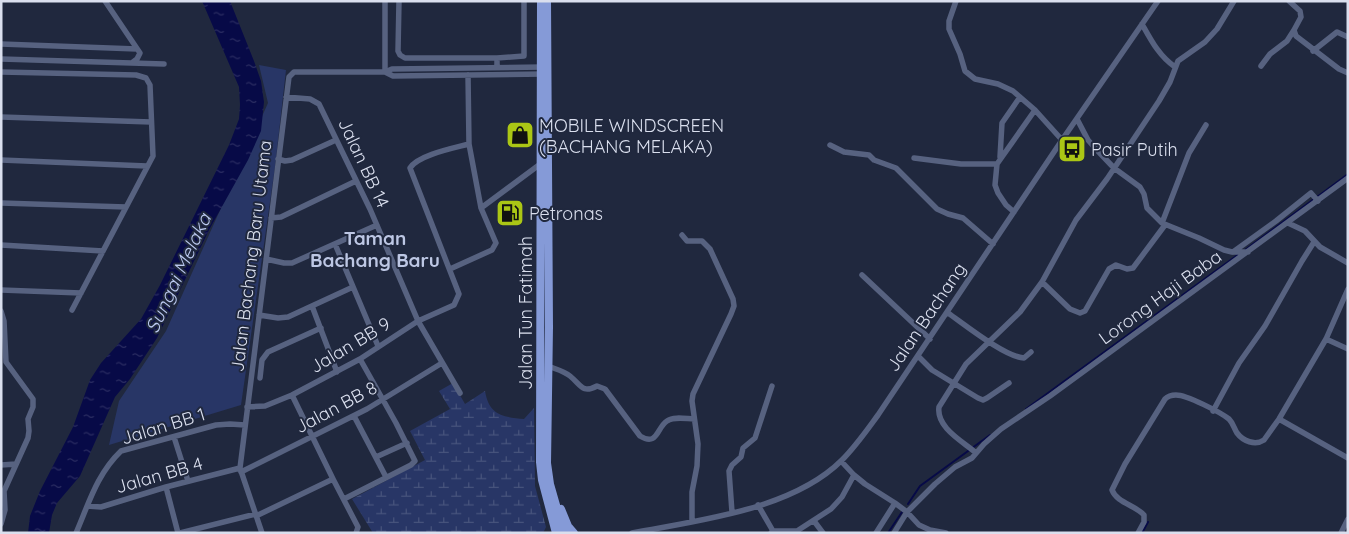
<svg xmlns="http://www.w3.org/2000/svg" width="1349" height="534" font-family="Quicksand,sans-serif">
<defs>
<pattern id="wetland-marsh" width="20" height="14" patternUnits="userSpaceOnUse" patternTransform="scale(1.25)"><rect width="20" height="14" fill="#283666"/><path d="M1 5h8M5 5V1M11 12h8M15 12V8" fill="none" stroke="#47537c"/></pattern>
<pattern id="water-ripples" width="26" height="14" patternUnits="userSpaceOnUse" patternTransform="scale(1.25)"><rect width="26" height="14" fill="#070a47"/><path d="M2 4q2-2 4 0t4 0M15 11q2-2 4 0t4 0" fill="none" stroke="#2b2d62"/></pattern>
</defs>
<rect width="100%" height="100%" fill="#20283e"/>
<path fill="#283666" d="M259,65L286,70L275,167L241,405L109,445L119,401L166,331L268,103Z"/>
<path fill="url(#wetland-marsh)" d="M453,383L465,404L485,391C489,415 502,417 524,419L534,408L535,486L546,527L543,533H373L352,499L425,460L410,431L450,409L439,391Z"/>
<path fill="url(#water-ripples)" d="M202,1H230L254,61L261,81L264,102L261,131L248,160L209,230L157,338L130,379L115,397L80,476L57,503L52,515L49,533H28L30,516L40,491L73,427L90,380L101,363L141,319L160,285L229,145L239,119L240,105L239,87Z"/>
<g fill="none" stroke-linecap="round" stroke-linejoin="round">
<path stroke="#070a47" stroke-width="2" d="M1317,197L1348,174
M1245,250L1314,199
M1026,409L1239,254
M908,504L920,486L990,435
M888,533L902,512
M1142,533L1148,522"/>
<path stroke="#576280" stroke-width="5.5" d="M105,1L140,53L137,59L133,62
M399,1L398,51L400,55L405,58H497
M956,1L949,21V29L960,54L965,71L975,79L998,84L1013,91L1035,110L1062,140
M1289,1L1300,11L1301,17L1294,30L1296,36L1339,69L1348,73
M1142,24C1151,40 1159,56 1175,67
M1,44L137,49
M1313,51L1337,32L1348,37
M1,59L164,64
M1261,66L1270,54L1287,41L1294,30
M497,67V58L524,56V1
M1,72L136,75L146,78L150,85L153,156L72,310
M385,72L393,76L544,74
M385,72V1
M286,97L310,99L319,104L370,209L418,321L460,393
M1,117L151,122
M1077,119L1088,140L1095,148L1114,168L1140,187L1144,194L1147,208L1162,223L1199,238L1224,250L1232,252H1248
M830,145L844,152L869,155L874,160L896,168L937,209L948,214L963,218L993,244
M1000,157L1002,123L1020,97
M914,158L961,164H997
M278,159L285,161L292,160L336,140
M1,160L147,166
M1,203L126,207
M481,208L539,165
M1014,212L1006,205L998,193L995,185L997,164L1035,110
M271,218L281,217L356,181
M1162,223L1189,153L1206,125
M1288,223L1305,231L1320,247L1348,263
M682,235L687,241H702L710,249L733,299L734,306L731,314L693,394L692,401L698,444L697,466L692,492V521
M335,244L378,346
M1,245L103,251
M1233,252L1276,221L1311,193L1318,201
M266,259L284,263H292L377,225
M450,269L492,250L496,243L481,208L469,144L468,75
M862,275L930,339
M1042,282L1070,309L1080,313L1085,311L1109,269L1116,265L1127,269L1133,268L1165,225
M1,290L81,293
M312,306L337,372
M1,311L4,321L6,362L33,399V407L28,419L29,431L28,438L4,491L5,510L1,524
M948,313C964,324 1005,357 1024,358L1031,352
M259,315L278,318L288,317L353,287
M1326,339L1348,349
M918,356L932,370L978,398L983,400L987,398L1009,383
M548,366C555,369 564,371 570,376C581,385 582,394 597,386L605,389L640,436C658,447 657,427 667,421C674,416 687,419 694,419
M260,378L262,360L268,352L321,328
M292,395L333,479L358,527L356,533
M247,407L265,406L292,395L360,359L418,321L454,305L459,294L410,168C418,155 454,148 469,144
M1213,411L1239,363L1265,326L1302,261L1314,242
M354,416L386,477
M1279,419L1348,458
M174,437L188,481
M975,452C962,441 936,427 939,407L966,364L1020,312L1042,282L1076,220L1107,179L1159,101L1170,82L1178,61L1205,42L1217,29L1234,1
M376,457L407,443
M841,461L854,475L865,484L895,503L907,512L919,525L930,530L946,533
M1,465L16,464
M241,472L367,409L442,363
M166,487L178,533
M344,499L411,465L415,461L396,423L360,359
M758,505L773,531L771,533
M87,506L101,507L166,487L240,468
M732,512L729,471L732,465L741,457L743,448L755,438L772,386
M256,516L333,479
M814,521L823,533
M773,531H797L831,509L842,497L854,475
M76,533C89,503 97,474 121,451L216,425L230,424L245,425
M180,533L256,514
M262,533L240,468L289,77L294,72H385L392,69L543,67
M632,533C699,520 792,510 842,460C856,446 867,430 878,415L1062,140L1158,1
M876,533L895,503
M894,533L907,512L935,484L955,467L972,458L984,444L1001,429L1050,396L1348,178
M1138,533L1144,522V515C1135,505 1117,503 1112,490L1125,464L1165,399C1168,396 1171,395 1176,395C1187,395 1220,412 1229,419C1233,423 1234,428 1237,433C1243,441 1255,446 1264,440L1279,419L1326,339L1348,289
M1341,533L1348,519"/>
<path stroke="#859ad7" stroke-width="8" d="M541,1L540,462L542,480L556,533
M547,1L549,327L547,463L550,484L564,533
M561,509L568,526L574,533"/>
</g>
<defs>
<symbol id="shop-square" viewBox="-11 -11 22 22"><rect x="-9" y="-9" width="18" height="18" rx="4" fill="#abc615" stroke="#20283e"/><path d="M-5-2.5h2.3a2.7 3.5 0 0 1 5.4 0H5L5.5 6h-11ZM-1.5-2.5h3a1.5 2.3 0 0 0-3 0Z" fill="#111"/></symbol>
<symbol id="bus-square" viewBox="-11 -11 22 22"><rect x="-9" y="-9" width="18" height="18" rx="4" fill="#abc615" stroke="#20283e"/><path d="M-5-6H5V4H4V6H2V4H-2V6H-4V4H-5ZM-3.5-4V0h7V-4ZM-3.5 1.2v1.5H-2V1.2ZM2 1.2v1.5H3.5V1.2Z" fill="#111"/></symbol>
<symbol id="fuel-square" viewBox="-11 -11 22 22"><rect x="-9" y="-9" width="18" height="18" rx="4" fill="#abc615" stroke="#20283e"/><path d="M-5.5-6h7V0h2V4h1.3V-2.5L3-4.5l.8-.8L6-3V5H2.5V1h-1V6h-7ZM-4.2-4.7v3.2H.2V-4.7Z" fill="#111"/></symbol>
</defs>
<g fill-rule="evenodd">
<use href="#shop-square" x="504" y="119" width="32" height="32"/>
<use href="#bus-square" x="1056" y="133" width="32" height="32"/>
<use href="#fuel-square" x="494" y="197" width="32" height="32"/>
</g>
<g text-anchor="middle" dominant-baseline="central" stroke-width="4" stroke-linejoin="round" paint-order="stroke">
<g font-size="18" fill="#dadfee" stroke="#20283e" text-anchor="start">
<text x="539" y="125">MOBILE WINDSCREEN<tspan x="539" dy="21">(BACHANG MELAKA)</tspan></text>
<text x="1091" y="149">Pasir Putih</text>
<text x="529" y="213">Petronas</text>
</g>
<g font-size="18" fill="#dadfee" stroke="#20283e">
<text transform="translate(364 163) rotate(65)">Jalan BB 14</text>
<text transform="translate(251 256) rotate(-83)">Jalan Bachang Baru Utama</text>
<text transform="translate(1160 297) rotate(-36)">Lorong Haji Baba</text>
<text transform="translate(525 313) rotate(-90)">Jalan Tun Fatimah</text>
<text transform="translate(926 317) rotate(-56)">Jalan Bachang</text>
<text transform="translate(350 345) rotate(-31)">Jalan BB 9</text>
<text transform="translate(336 407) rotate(-28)">Jalan BB 8</text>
<text transform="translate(163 426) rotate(-17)">Jalan BB 1</text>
<text transform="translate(159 475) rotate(-16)">Jalan BB 4</text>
</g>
<g font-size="19" font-weight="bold" fill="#bdc7e4" stroke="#20283e">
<text x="375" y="238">Taman<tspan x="375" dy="22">Bachang Baru</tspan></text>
</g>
<g font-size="19" font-style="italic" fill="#bbc9f0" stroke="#20283e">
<text transform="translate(178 273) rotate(-65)">Sungai Melaka</text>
</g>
</g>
<rect width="1349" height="534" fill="none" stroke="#dadfee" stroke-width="5"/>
</svg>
